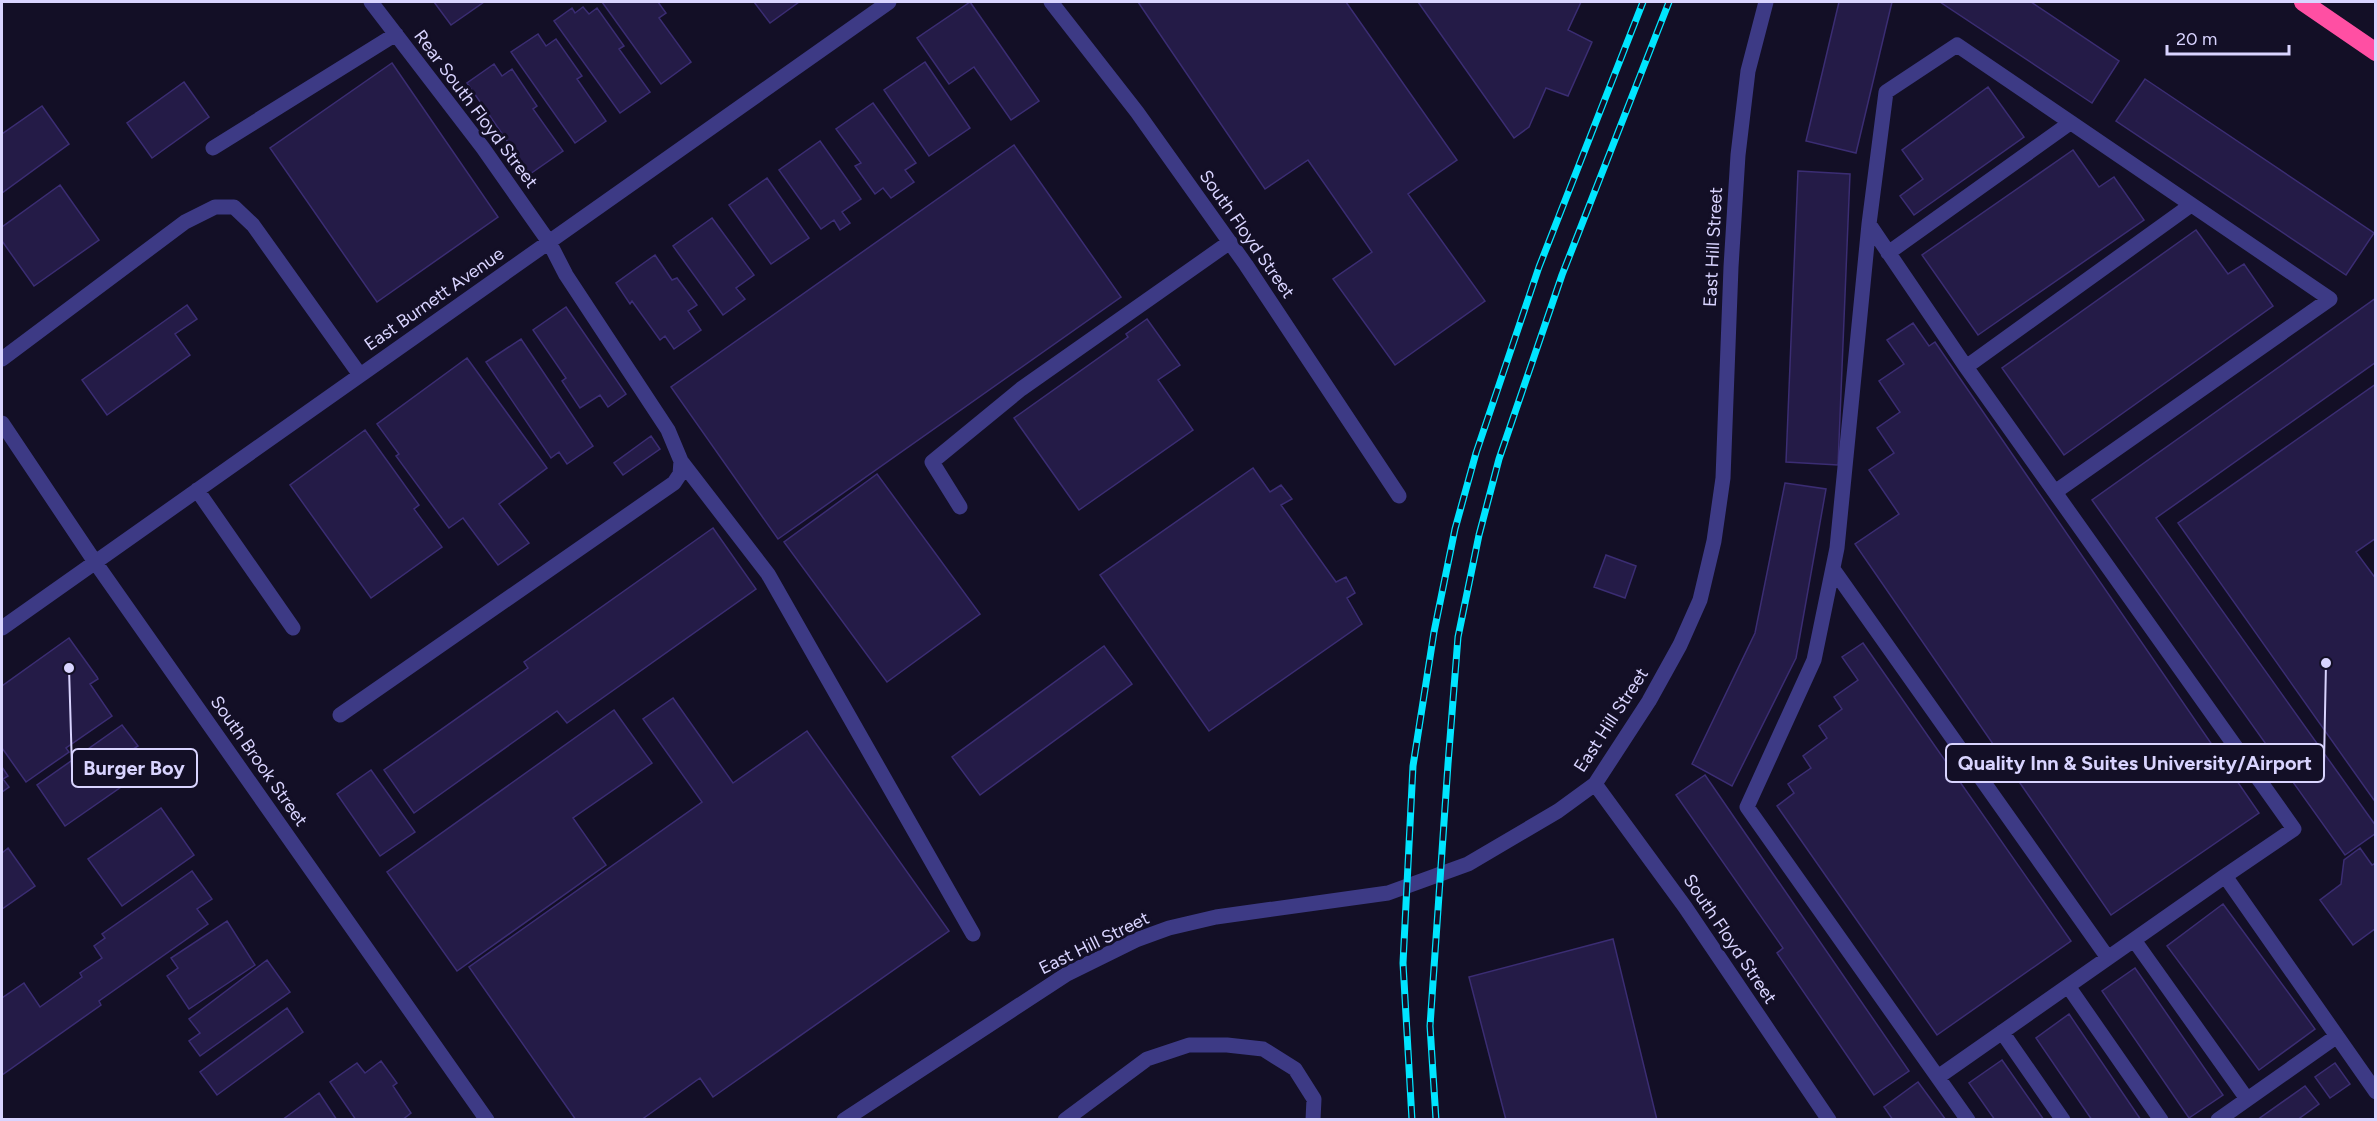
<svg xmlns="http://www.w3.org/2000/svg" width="2377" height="1121" font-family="Figtree,sans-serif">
<rect width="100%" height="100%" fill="#130f26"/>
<path fill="#241b47" stroke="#3b2d73" stroke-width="1.5" d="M434,2H484L451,25Z
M602,2H658L666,13L659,18L691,62L661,84Z
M754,2H799L770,23Z
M970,2L1039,101L1011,120L974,67L949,84L917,38Z
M1138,2H1346L1457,160L1408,194L1485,301L1395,365L1333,279L1372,252L1308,160L1265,189Z
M1418,2H1581L1568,30L1592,42L1568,96L1546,88L1529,127L1514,138Z
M1839,2H1892L1856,153L1806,141Z
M1940,2H2031L2119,61L2092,103Z
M583,7L589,14L597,8L624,46L619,49L650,92L620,113L554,21L572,8L575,13Z
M538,34L546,46L556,39L582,76L577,79L606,121L575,143L511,52Z
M925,62L970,128L929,156L884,90Z
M392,63L498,217L377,302L270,148Z
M494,64L502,76L512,69L537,106L533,109L563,151L530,174L467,83Z
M2145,79L2374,233L2346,275L2116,121Z
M184,82L209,117L152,158L127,123Z
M1988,87L2024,137L1914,215L1900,196L1923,179L1902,150Z
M873,103L916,163L905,170L914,182L891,198L883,188L875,194L855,166L861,163L836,129Z
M42,106L69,144L2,193V134Z
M820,141L861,199L842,212L850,223L840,230L834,220L821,229L779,170Z
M1014,145L1121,297L778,539L671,387Z
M2073,150L2099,187L2114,177L2144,220L1978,335L1922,255Z
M1798,171L1850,174L1838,465L1786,462Z
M767,178L809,238L771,264L729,205Z
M60,185L99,240L34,286L2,241V227Z
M712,218L754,275L736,288L745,299L723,315L673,246Z
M2196,230L2228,274L2244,264L2273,306L2064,455L2002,368Z
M655,255L672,280L677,278L697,305L688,311L701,330L674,349L665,336L660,340L632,301L630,304L616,283Z
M2376,298V362L2156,518L2376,826V833L2345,855L2092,500Z
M187,305L197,319L175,334L190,355L107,415L82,380Z
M566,307L626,394L608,407L600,395L580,408L562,381L566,378L533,330Z
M1147,319L1180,365L1158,380L1193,430L1079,510L1014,418L1128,337L1126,334Z
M1913,323L1929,346L1935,342L2259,813L2111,915L1855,544L1899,514L1869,470L1894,453L1877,428L1900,412L1879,381L1904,364L1887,340Z
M521,339L593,446L567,464L559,452L551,458L486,362Z
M467,358L547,468L499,504L529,543L498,565L463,518L449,528L396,456L399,454L377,424Z
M2376,384V538L2356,552L2376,579V803L2178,523Z
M365,430L419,505L414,509L442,547L371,598L290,485Z
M651,436L660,449L623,475L614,463Z
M1253,468L1270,492L1281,485L1292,499L1281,505L1336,582L1346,577L1355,593L1347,598L1362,624L1209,731L1100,575Z
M877,474L980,614L887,682L784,542Z
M1785,483L1826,489L1796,658L1732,786L1692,764L1755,633Z
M713,528L756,589L567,723L557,711L414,813L384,770L528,668L524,662Z
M1606,555L1636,566L1625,598L1594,587Z
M69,638L97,677L98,679L90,684L112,716L66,748L69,752L26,782L2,748V686Z
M1863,643L2071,941L1937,1035L1777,806L1794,793L1788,784L1811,768L1803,756L1827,738L1819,726L1842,709L1834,697L1858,680L1842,657Z
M1104,646L1132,684L980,795L952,757Z
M673,698L733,783L807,731L949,931L713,1097L700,1078L641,1120H576L469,967L702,802L643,719Z
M614,710L652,763L573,818L606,865L457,971L387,872Z
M122,725L138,746L130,751L144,771L65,826L37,785Z
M2,767L8,776L3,779L9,787L2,792Z
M371,770L415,832L380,856L337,794Z
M1705,775L1909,1071L1874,1095L1777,953L1783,948L1676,795Z
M161,808L194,855L122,906L88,859Z
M8,848L35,886L2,909V853Z
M2360,848L2372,865L2376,863V928L2353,945L2320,900L2341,884L2344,860Z
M192,871L212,899L197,909L208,924L99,1001L101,1005L2,1075V998L24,983L40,1007L82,977L80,973L102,958L94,946L105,938L102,934Z
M2223,904L2315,1029L2259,1070L2167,946Z
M227,921L255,965L189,1009L167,976L178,968L171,958Z
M1613,939L1657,1120H1506L1469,977Z
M267,960L290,992L200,1056L189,1041L200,1033L189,1019Z
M2135,968L2223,1095L2189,1118L2102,991Z
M287,1008L303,1032L217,1095L200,1072Z
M2069,1014L2141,1120H2092L2036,1038Z
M2002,1060L2044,1120H1995L1969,1083Z
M381,1061L397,1083L393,1086L411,1113L402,1120H356L330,1082L357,1063L365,1073Z
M2335,1063L2350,1084L2330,1098L2315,1077Z
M1918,1082L1946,1120H1893L1884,1107Z
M2305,1086L2319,1104L2297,1120H2257Z
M319,1093L337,1120H282Z"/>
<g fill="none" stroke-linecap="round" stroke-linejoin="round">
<path stroke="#3d3a85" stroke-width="15" d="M1051,2L1137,112L1246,265L1399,496
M213,148L396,34
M1869,224L1886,92L1957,45L2330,299L2055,492
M1888,253L2070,123
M2,359L185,222L215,207H234L253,225L360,375
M1966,367L2191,205
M2,423L95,562L487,1120
M681,461L768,574L973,934
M197,490L293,628
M960,507L932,462L1021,389L1230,242
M1833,569L2108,958
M2,628L889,2
M340,715L674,483L680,474L681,461L668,430L566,275L549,242L483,148L371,2
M1595,784L1685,907L1829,1120
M2134,940L2247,1099
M2068,986L2161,1120
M2002,1032L2063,1120
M1938,1077L2225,876
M844,1120L1067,974L1136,940L1169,928L1216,917L1388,893L1468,864L1558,811L1595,784L1649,701L1680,645L1700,600L1714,541L1723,478L1731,267L1738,155L1748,71L1766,2
M1065,1120L1147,1059L1189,1045H1227L1263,1049L1295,1069L1314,1099L1313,1120
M1968,1120L1747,807L1814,660L1837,548L1869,224L1966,367L2294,829L2225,876L2376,1092
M2218,1120L2337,1036"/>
<path stroke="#ff4fa3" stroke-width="18" d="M2303,2L2376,52"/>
<defs>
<path id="rail" d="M1412,1120L1403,963L1413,766L1434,632L1455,529L1476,453L1539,267L1643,2
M1436,1120L1430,1026L1448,764L1458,637L1479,535L1499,459L1562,275L1669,2"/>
</defs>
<use href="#rail" stroke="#00e5ff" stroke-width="7"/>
<use href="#rail" stroke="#130f26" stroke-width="4.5" stroke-dasharray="14" stroke-linecap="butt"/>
</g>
<g text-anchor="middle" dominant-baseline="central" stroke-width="6" stroke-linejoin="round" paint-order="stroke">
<g font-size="18" fill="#d9d4ff" stroke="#130f26">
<text transform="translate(476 109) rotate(53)">Rear South Floyd Street</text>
<text transform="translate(1247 234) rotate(55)">South Floyd Street</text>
<text transform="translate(1713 247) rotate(-87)">East Hill Street</text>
<text transform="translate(434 299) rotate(-35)">East Burnett Avenue</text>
<text transform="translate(1611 720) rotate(-57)">East Hill Street</text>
<text transform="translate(259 761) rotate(55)">South Brook Street</text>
<text transform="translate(1730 939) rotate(56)">South Floyd Street</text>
<text transform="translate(1094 943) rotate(-26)">East Hill Street</text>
</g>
</g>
<path fill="none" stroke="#d9d4ff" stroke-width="2" d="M2326 663L2324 763M69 668L72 768"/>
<g fill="#d9d4ff" stroke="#130f26" stroke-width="2">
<circle cx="2326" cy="663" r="6"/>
<circle cx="69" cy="668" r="6"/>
</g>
<g fill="#130f26" stroke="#d9d4ff" stroke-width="2">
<rect x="1946" y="744" width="378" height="38" rx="6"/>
<rect x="72" y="749" width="125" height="38" rx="6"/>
</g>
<g font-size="20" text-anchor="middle" font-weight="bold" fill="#d9d4ff">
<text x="2135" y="770">Quality Inn &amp; Suites University/Airport</text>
<text x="134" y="775">Burger Boy</text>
</g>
<rect width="2377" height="1121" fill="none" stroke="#d9d4ff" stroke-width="6"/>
<path d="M2167 45v9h122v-9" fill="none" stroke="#d9d4ff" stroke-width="3"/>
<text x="2176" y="45" font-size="18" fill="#d9d4ff" stroke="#130f26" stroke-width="4.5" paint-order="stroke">20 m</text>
</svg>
